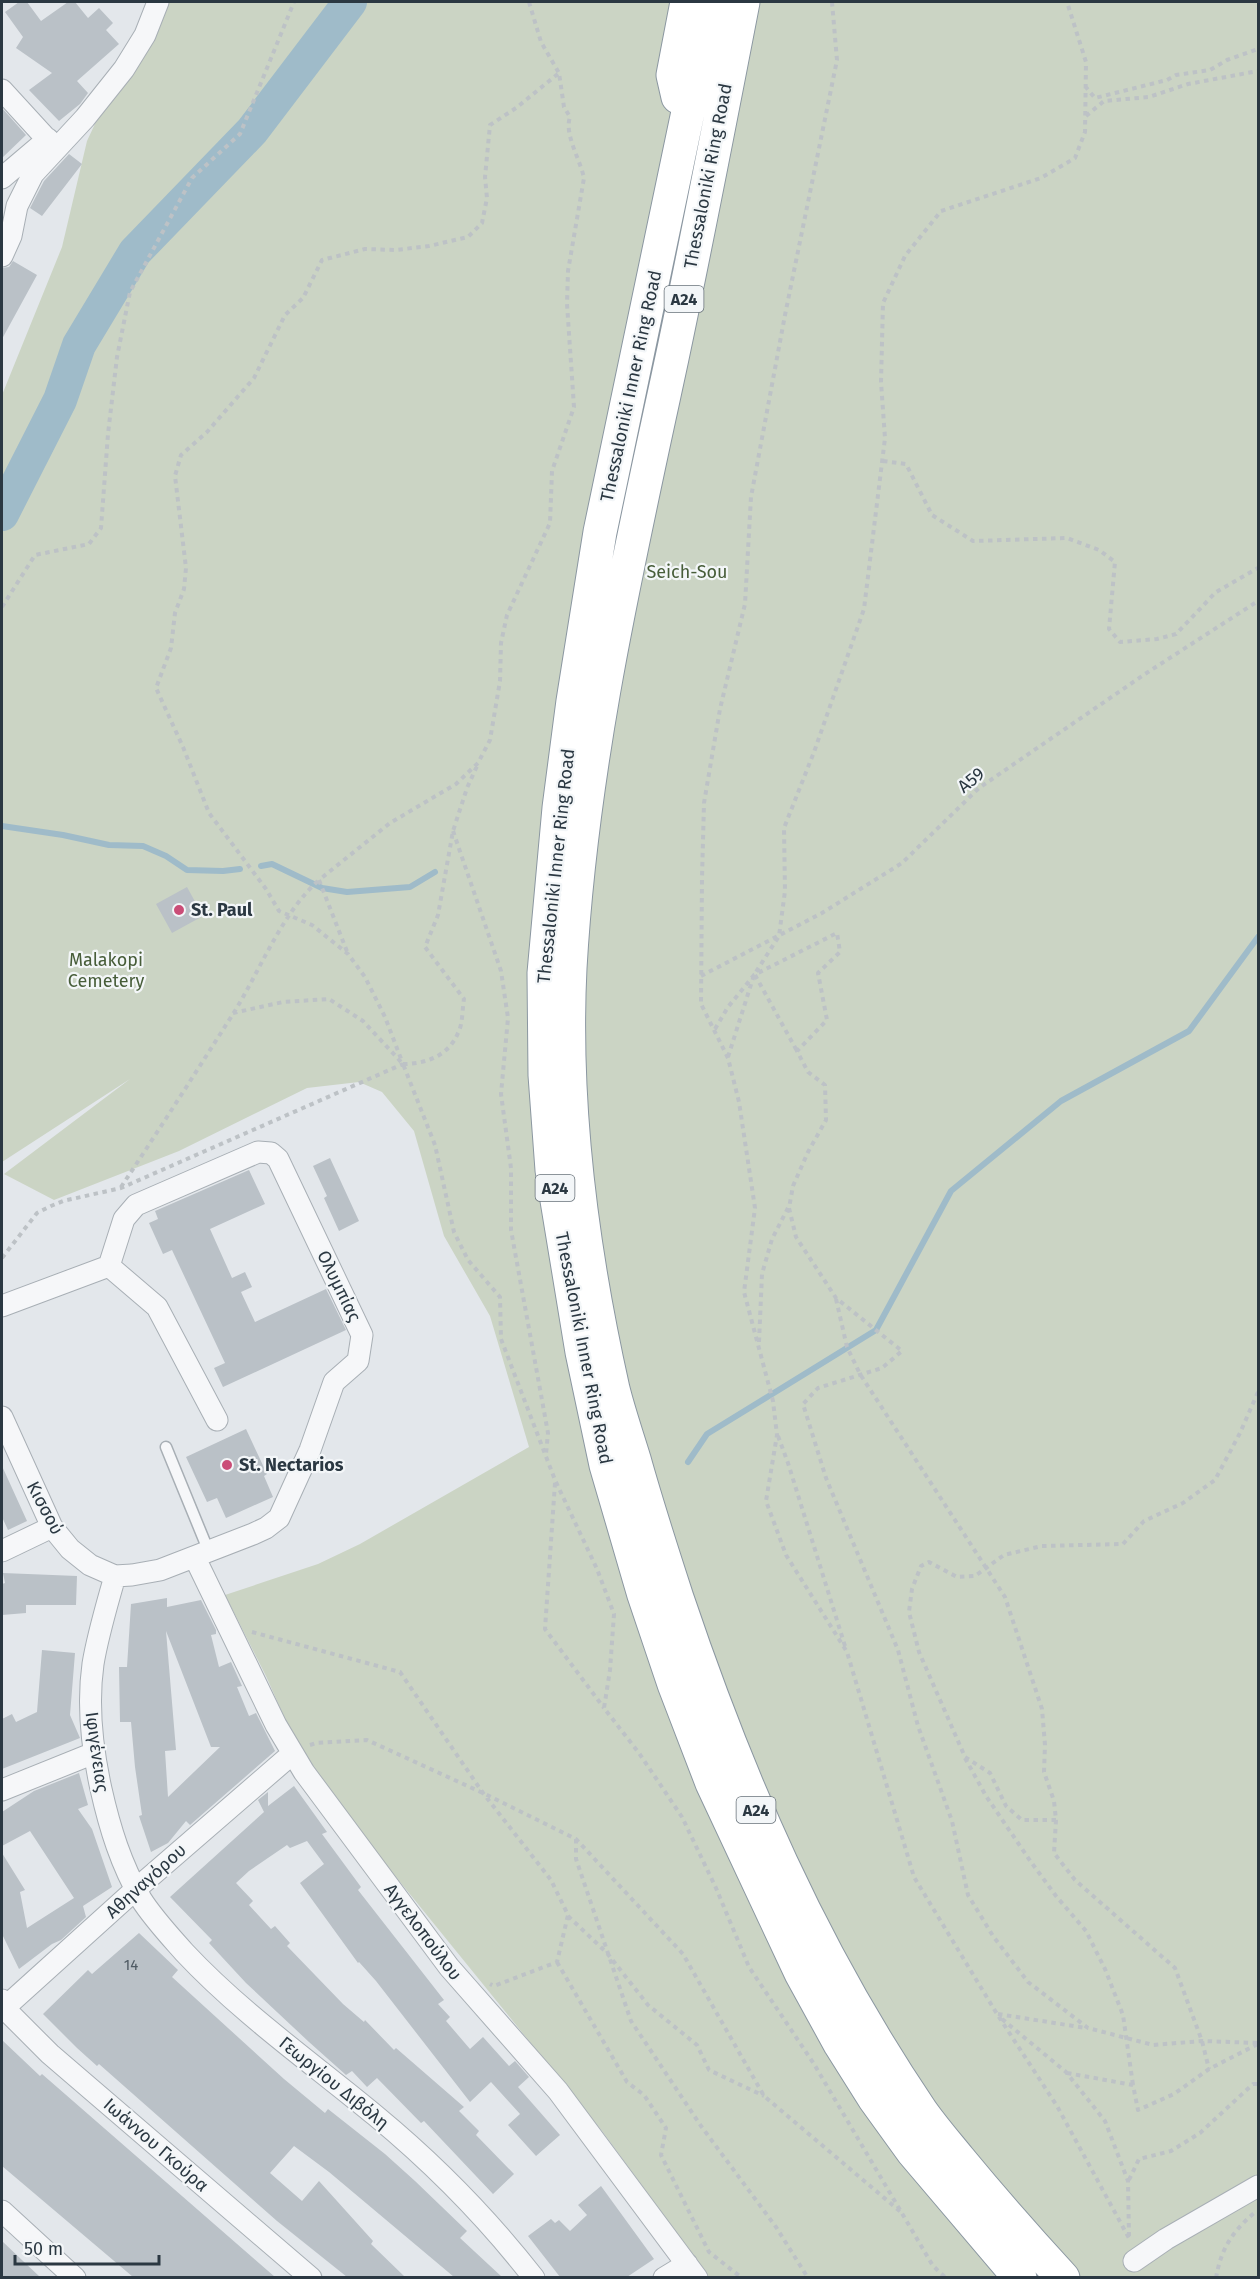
<svg xmlns="http://www.w3.org/2000/svg" width="1260" height="2279" font-family="'Fira Sans',sans-serif">
<rect width="100%" height="100%" fill="#e3e7eb"/>
<path fill="#cbd4c4" d="M165,2H1258V2277H709L602,2131L353,1824L306,1760L293,1737L266,1676L225,1595L318,1564L360,1544L529,1447L490,1316L444,1236L414,1131L382,1092L359,1082L307,1088L179,1151L54,1200L4,1174L130,1079L2,1162V395L62,247L87,141L107,98Z"/>
<g fill="none" stroke-linecap="round" stroke-linejoin="round">
<path stroke="#9fbbc9" stroke-width="6" d="M2,826L63,835L109,845L143,846L166,856L187,870L223,871L240,869
M261,866L272,864L322,888L347,892L410,887L435,872
M688,1462L707,1434L876,1330L951,1191L1061,1101L1189,1031L1258,937"/>
<path stroke="#9fbbc9" stroke-width="34" d="M2,514L60,400L79,345L135,252L252,131L350,2"/>
</g>
<path fill="#bac1c7" fill-rule="evenodd" d="M19,2H27L41,21L68,2H75L88,18L99,8L113,23L106,30L119,44L77,81L88,93L80,104L59,121L29,90L52,73L16,48L23,37L5,12Z
M2,108L26,135L2,158Z
M69,154L82,164L42,216L30,208L44,181Z
M13,261L37,275L2,339V268L9,267Z
M187,887L203,916L172,933L156,904Z
M330,1158L359,1221L339,1231L324,1198L327,1196L313,1166Z
M249,1170L265,1204L210,1229L232,1278L245,1272L252,1287L241,1292L255,1322L326,1289L346,1330L223,1387L214,1368L225,1363L172,1250L163,1254L149,1223L158,1219L155,1211Z
M246,1429L267,1474L264,1476L273,1497L226,1518L217,1498L207,1502L186,1457Z
M2,1466L27,1521L8,1530L2,1517Z
M3,1573L77,1576L76,1605H26V1613L2,1615V1584L5,1583Z
M167,1598V1607L201,1600L216,1630V1634L211,1635L219,1667L231,1662L242,1686L237,1687L249,1716L256,1713L275,1751L190,1825L186,1821L168,1843L151,1852L139,1816L142,1815L135,1767L131,1722H120L119,1667H127L131,1604ZM166,1631L211,1747H220L168,1797L165,1751L176,1750Z
M42,1650L75,1653L70,1715L80,1738L2,1769V1719L12,1714L16,1722L37,1712Z
M79,1773L88,1805L78,1809L92,1829L112,1887L83,1906L86,1917L61,1940L52,1944L19,1969L2,1934V1853L25,1890L20,1892L27,1928L74,1898L30,1831L2,1846V1812L34,1791Z
M294,1786L327,1832L322,1834L361,1887L358,1890L444,2000L438,2004L450,2017L446,2021L470,2049L483,2037L509,2066L515,2061L529,2077L518,2087L560,2135L536,2156L508,2125L520,2114L491,2082L470,2102L376,1981L359,1962L358,1963L300,1883L324,1864L307,1841L290,1848L287,1845L249,1871L236,1883L253,1901L249,1905L271,1929L275,1926L290,1943L287,1946L343,2004L364,2022L365,2020L394,2050L396,2048L464,2107L459,2111L479,2131L476,2135L514,2174L493,2194L424,2121L421,2123L377,2078L367,2087L352,2071L346,2075L309,2042L246,1983L209,1943L212,1940L170,1897L264,1812L258,1800L268,1792V1806Z
M139,1933L178,1970L172,1977L284,2079L325,2113L328,2109L385,2154L415,2181L467,2231L460,2238L502,2277H454L329,2172L294,2146L270,2173L302,2201L319,2181L373,2241L371,2244L405,2277H347L277,2221L99,2064L97,2066L77,2048L43,2014L88,1970L92,1974Z
M2,2040L40,2076L42,2074L275,2277H133L2,2166Z
M601,2186L654,2259L627,2277H560L528,2236L551,2219L555,2223L559,2220L570,2231L587,2215L578,2205Z
M2,2241L23,2261L40,2277H2Z"/>
<g fill="none" stroke-linecap="round" stroke-linejoin="round">
<defs>
<path id="service" d="M166,1447L209,1552"/>
<path id="minor" d="M2,90L56,149
M2,178L48,139
M2,256L11,236L17,206L33,174L85,118L124,69L145,35L158,2
M2,1306L109,1266L157,1307L217,1420
M2,1417L52,1527L70,1549L90,1565L115,1576L132,1575L160,1570L253,1534L266,1528L279,1518L310,1450L334,1382L358,1361L362,1335L278,1159L271,1153L258,1152L136,1205L124,1219L109,1266
M2,1551L52,1527
M195,1558L276,1725L304,1772L449,1967L558,2091L697,2278
M115,1576C107,1605 98,1634 93,1664C87,1706 92,1748 101,1789C110,1829 121,1864 141,1899C153,1918 169,1935 184,1952C242,2014 311,2062 376,2116C434,2164 488,2219 534,2278
M2,1790L94,1753
M2,2000L10,2014L50,2054L311,2278
M2,2010L136,1889L292,1754
M2,2211L75,2278
M1134,2261L1166,2239L1258,2186
M664,2278L687,2264"/>
<path id="trunk" d="M711,2L600,532L573,701L559,808L544,973L545,1075L552,1170L582,1352L606,1465L644,1595L674,1684L712,1783L801,1973L840,2044L874,2098L913,2152L1020,2278
M743,2C720,121 697,240 672,358C628,563 582,759 570,968C563,1110 582,1251 613,1389C619,1413 627,1436 634,1459C647,1506 662,1552 677,1598C739,1782 812,1950 921,2111C933,2128 946,2143 959,2159C992,2199 1027,2239 1063,2278
M678,97L673,75L687,2"/>
</defs>
<use href="#service" stroke="#a8afb5" stroke-width="13"/>
<use href="#minor" stroke="#a8afb5" stroke-width="23"/>
<use href="#trunk" stroke="#8b97a1" stroke-width="35"/>
<path stroke="#bdc2c6" stroke-width="4" stroke-dasharray="4.5 4.5" stroke-linecap="butt" d="M529,2L541,42L559,73
M832,2L837,60L785,315L751,497L745,604L720,709L704,803L702,878L701,1004L728,1058L739,1102L755,1208L744,1292L773,1401L777,1435L766,1501L786,1555L847,1652L914,1877L997,2014L1057,2106L1130,2240
M1085,86L1095,98L1167,80L1176,75L1210,70L1227,60L1258,49
M1086,116L1104,101L1149,97L1188,84L1258,71
M883,461L906,464L932,515L973,541L1067,538L1099,550L1115,562L1109,629L1120,642L1157,639L1176,634L1216,592L1258,568
M2,607L35,555L89,544L101,528L108,434L117,357L130,292L192,178L240,134L294,2
M453,831L501,971L508,1018L501,1094L511,1168V1230L548,1433L546,1454
M755,975L797,1051
M701,976L822,913L902,863L979,788L1145,674L1258,601
M233,1013L283,1002L329,999L363,1021L403,1064L435,1145L454,1232L468,1260L500,1297L501,1339L555,1480L597,1569L614,1614L610,1670L604,1708L639,1753L682,1817L716,1888L749,1967L814,2064L933,2266L946,2278
M715,1029L728,1007L754,975L837,933L840,952L818,973L827,1020L797,1051L808,1072L825,1085L826,1120L808,1152L793,1186L789,1208L796,1237L836,1298L902,1351L882,1368L818,1388L803,1404L826,1478L898,1650L918,1726L952,1821L968,1895L993,1936L1028,1982L1088,2028L1153,2045L1202,2041L1258,2043
M728,1057L754,975L779,936L785,891L784,828L814,752L864,609L885,438L881,382L883,303L905,256L941,211L1041,178L1075,158L1085,132L1086,62L1067,2
M403,1064C427,1064 449,1055 458,1033C463,1024 462,1010 464,999L425,947L438,915L453,831L467,788L477,766
M121,1187C159,1130 196,1072 233,1014C260,971 281,914 319,880
M2,1258L37,1213L51,1206L63,1201L121,1188L403,1064L385,1017L365,977L348,954L312,925L279,911L266,889L209,813L183,747L156,688L171,648L175,613L184,589L186,568L175,476L181,455L207,432L254,378L285,315L303,298L322,260L365,249L396,250L429,246L468,237L482,223L487,198L485,177L490,125L516,108L559,73L564,107L570,117C564,134 580,159 584,178L568,271L567,304L574,407L552,471L550,523L507,615L501,643L500,681L490,740L478,763L456,784L390,823L319,880L348,954
M836,1299L847,1347L860,1374L1005,1597L1042,1709L1045,1745L1044,1772L1054,1801L1056,1820L1054,1853L1075,1880L1175,1968L1202,2041L1209,2069
M759,1342L762,1274L772,1239L788,1208
M778,1436L788,1463L845,1646
M555,1483L545,1629L604,1708
M252,1632L400,1672L483,1793L551,1880L568,1915L557,1962L494,1986L490,1984
M310,1745L316,1743L367,1740L483,1793L576,1839L683,1954L764,2096L902,2213
M965,1758L986,1796L1031,1862L1056,1896L1086,1931L1105,1969L1123,2015L1133,2085
M1056,1820H1022L1006,1806L990,1773L965,1757L919,1652L909,1612L912,1589L921,1566L929,1562L957,1577L975,1576L1004,1555L1042,1546L1123,1544L1144,1521L1183,1503L1215,1480L1240,1433L1258,1392
M576,1839V1859L631,2021L701,2126L776,2227L808,2278
M568,1916L607,1953L648,2005L697,2045L709,2070L764,2096
M557,1962L627,2082L644,2095L666,2128L661,2155L709,2252L742,2278
M998,2014L1086,2028
M1002,2019L1066,2072L1105,2121L1128,2181L1129,2236
M1067,2073L1133,2085L1138,2110L1174,2094L1209,2069L1258,2044
M1129,2180L1139,2159L1171,2151L1200,2133L1253,2084H1258
M1216,2278C1221,2249 1232,2232 1254,2213"/>
<use href="#service" stroke="#f6f7f9" stroke-width="10"/>
<use href="#minor" stroke="#f6f7f9" stroke-width="21"/>
<use href="#trunk" stroke="#fff" stroke-width="33"/>
</g>
<g fill="#ca4d77" stroke="#f3f6f8" stroke-width="2">
<circle cx="179" cy="910" r="6"/>
<circle cx="227" cy="1465" r="6"/>
</g>
<g text-anchor="middle" dominant-baseline="central" stroke-width="4.5" stroke-linejoin="round" paint-order="stroke">
<g font-size="15" fill="#4f5a63">
<text x="131" y="1965">14</text>
</g>
<g fill="#f3f6f8" stroke="#677179" stroke-width="1.5">
<rect x="664.5" y="286" width="39" height="26" rx="4.5"/>
<rect x="535.5" y="1175" width="39" height="26" rx="4.5"/>
<rect x="736.5" y="1797" width="39" height="26" rx="4.5"/>
</g>
<g font-size="16" font-weight="bold" fill="#2b3842">
<text x="684" y="299">Α24</text>
<text x="555" y="1188">Α24</text>
<text x="756" y="1810">Α24</text>
</g>
<g font-size="18" fill="#2b3842" stroke="#f3f6f8">
<text transform="translate(708 176) rotate(-79)">Thessaloniki Ring Road</text>
<text transform="translate(631 386) rotate(-78)">Thessaloniki Inner Ring Road</text>
<text transform="translate(971 780) rotate(-39)">Α59</text>
<text transform="translate(556 866) rotate(-84)">Thessaloniki Inner Ring Road</text>
<text transform="translate(339 1286) rotate(64)">Ολυμπίας</text>
<text transform="translate(584 1348) rotate(79)">Thessaloniki Inner Ring Road</text>
<text transform="translate(45 1508) rotate(62)">Κισσού</text>
<text transform="translate(97 1752) rotate(82)">Ιφιγένειας</text>
<text transform="translate(146 1881) rotate(-42)">Αθηναγόρου</text>
<text transform="translate(423 1932) rotate(53)">Αγγελοπούλου</text>
<text transform="translate(334 2083) rotate(39)">Γεωργίου Διβόλη</text>
<text transform="translate(156 2145) rotate(41)">Ιωάννου Γκούρα</text>
</g>
<g font-size="18" fill="#475d39" stroke="#f3f6f8">
<text x="687" y="572">Seich-Sou</text>
<text x="106" y="960">Malakopi<tspan x="106" dy="21">Cemetery</tspan></text>
</g>
<g font-size="18" font-weight="bold" fill="#2b3842" stroke="#f3f6f8" text-anchor="start">
<text x="191" y="910">St. Paul</text>
<text x="239" y="1465">St. Nectarios</text>
</g>
</g>
<rect width="1260" height="2279" fill="none" stroke="#2b3842" stroke-width="6"/>
<path d="M15 2255v9h144v-9" fill="none" stroke="#2b3842" stroke-width="3"/>
<text x="24" y="2255" font-size="18" fill="#2b3842" stroke="#f3f6f8" stroke-width="4.5" paint-order="stroke">50 m</text>
</svg>
